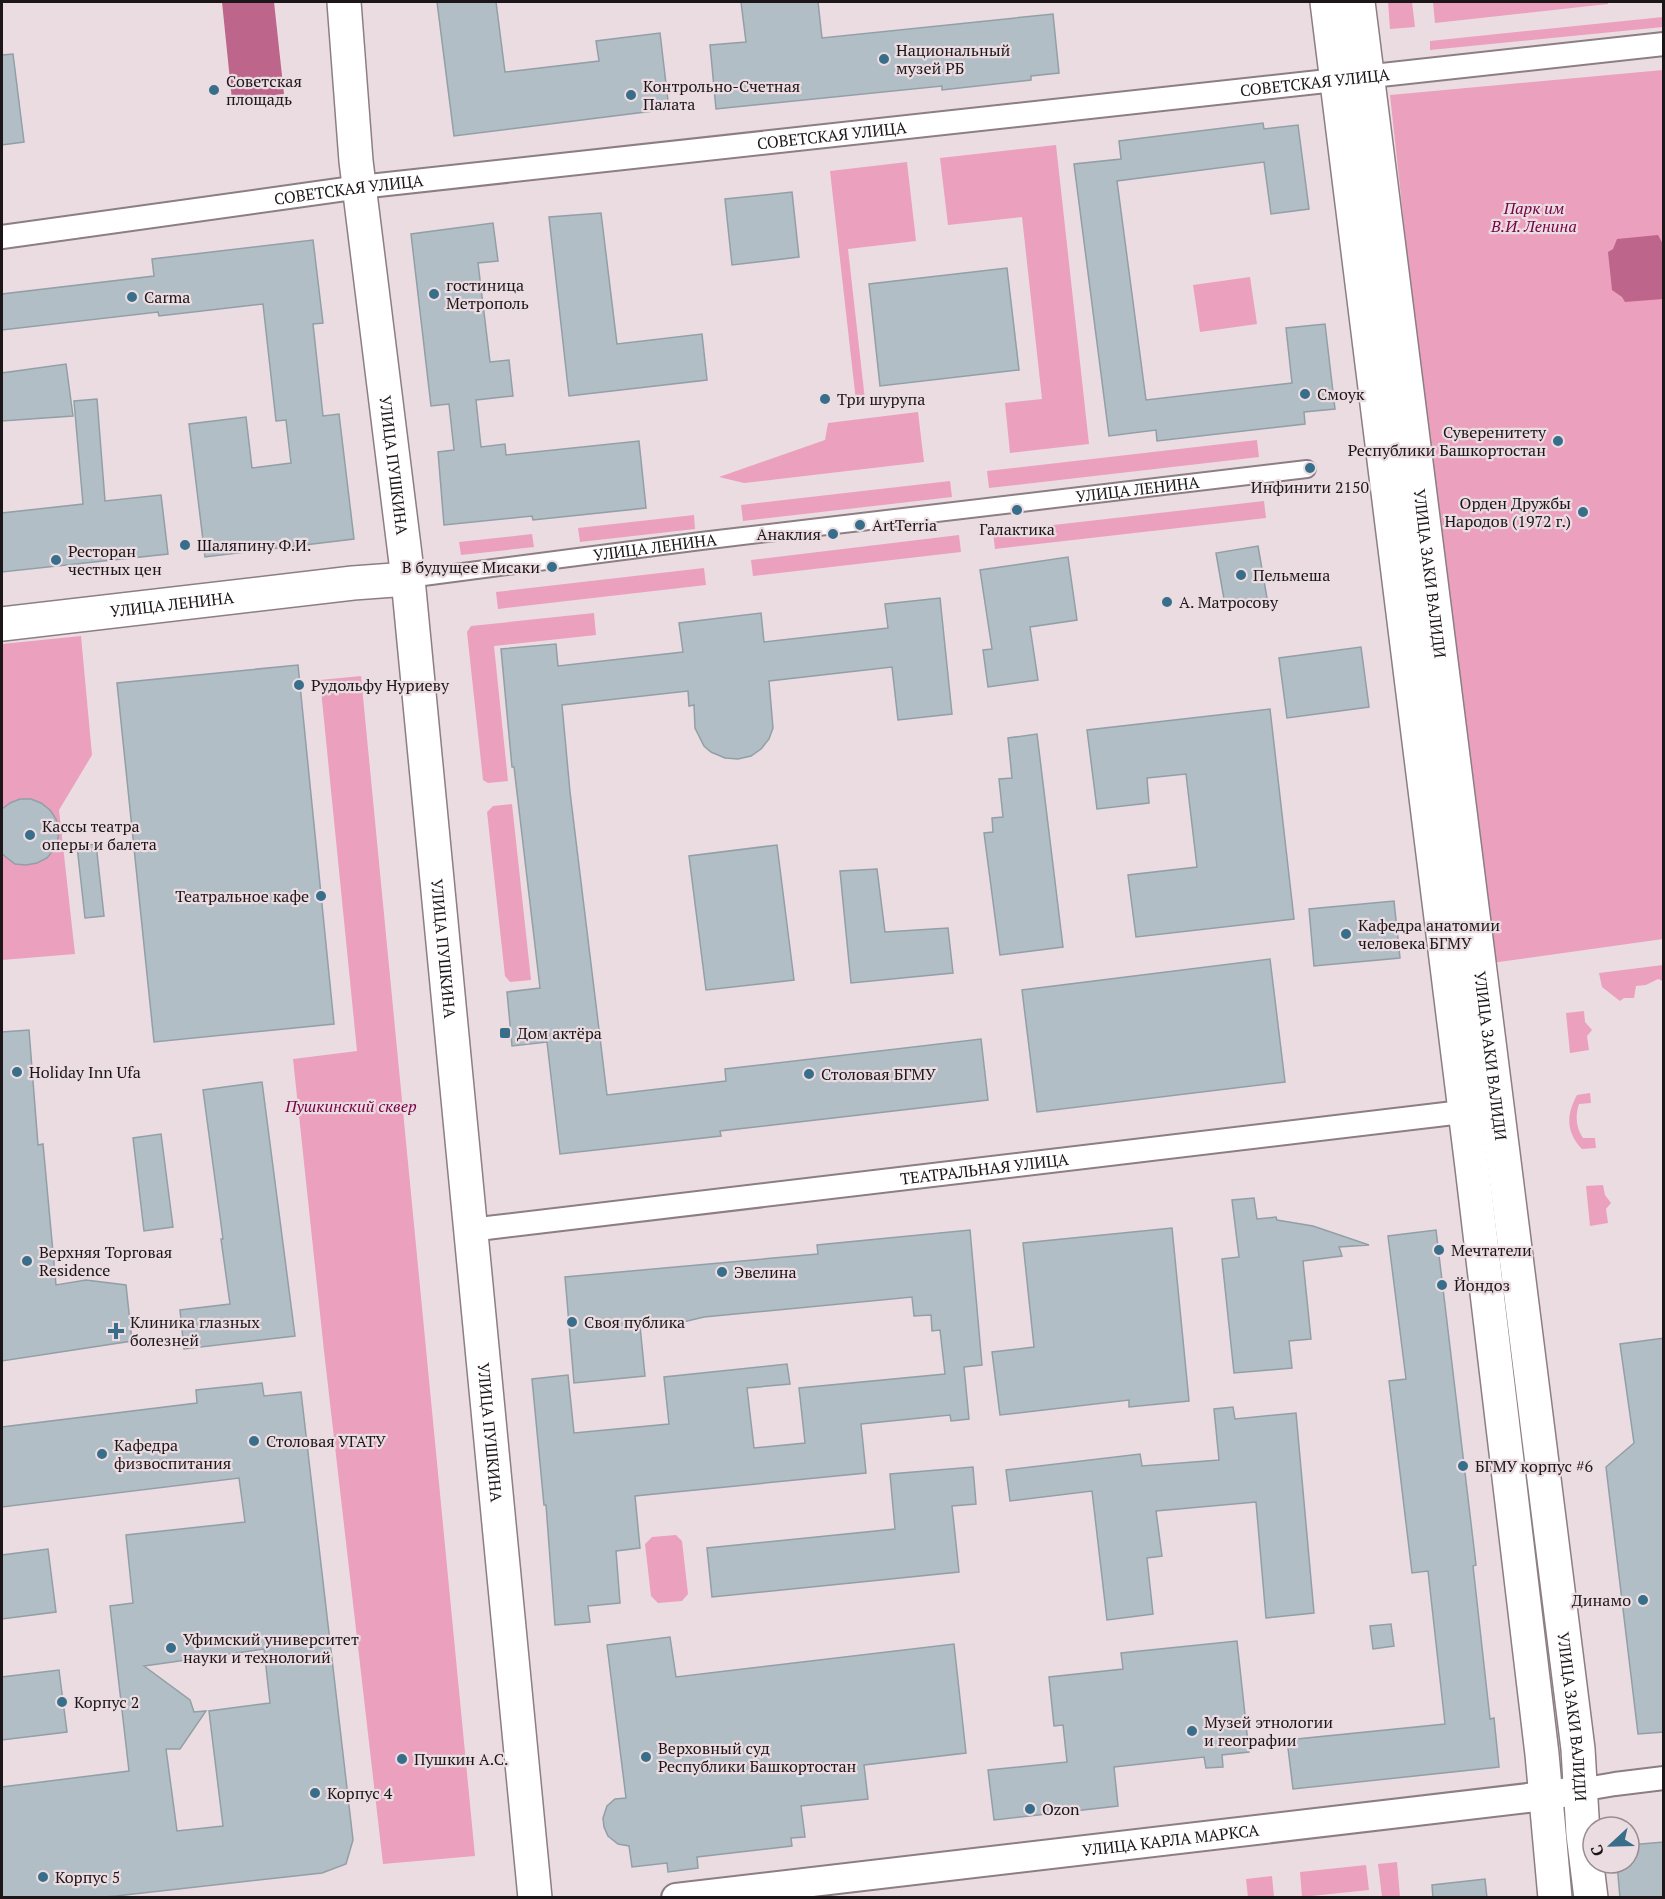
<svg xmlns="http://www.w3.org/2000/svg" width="1665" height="1899" font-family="'PT Serif',serif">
<rect width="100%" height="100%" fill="#ebdce1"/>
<path fill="#eba0be" d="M1388,2H1412L1415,27L1390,29Z
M1433,2H1608V4L1435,23Z
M1663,17V27L1430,50V41Z
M1663,70V939L1484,964L1390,95Z
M1056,145L1089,444L1010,453L1005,403L1042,399L1022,217L948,225L940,158Z
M907,162L916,241L848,249L865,400L856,401L830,171Z
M1250,277L1257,324L1200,332L1193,285Z
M918,412L924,462L744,483L719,477L825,440L828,423Z
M1257,440L1259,457L989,488L987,471Z
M950,481L952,497L743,521L741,505Z
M1264,501L1266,518L995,549L993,532Z
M694,515L695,529L580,542L578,528Z
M532,534L534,547L461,555L459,542Z
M959,535L961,552L753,576L751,560Z
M704,568L706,585L498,609L496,592Z
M594,613L596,635L494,646L508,781L488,783L483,780L467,632L471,626Z
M81,636L92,755L59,810L75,954L2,960V644Z
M361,676L475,1856L383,1864L324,1351L293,1059L357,1051L320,680Z
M512,804L531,980L510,982L505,976L487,812L493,806Z
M1663,965V981L1658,979L1646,985L1636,986L1634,998H1624L1620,1001L1602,987L1599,973Z
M1584,1011L1585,1022L1592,1030L1587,1036L1589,1050L1570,1053L1566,1013Z
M1590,1093L1591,1103L1579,1104C1575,1116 1576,1128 1583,1138H1595L1596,1148L1582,1149C1566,1132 1566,1115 1577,1095Z
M1603,1185L1605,1195L1611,1203L1606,1209L1608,1223L1590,1226L1586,1186Z
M676,1535L682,1541L688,1594L682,1601L658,1603L651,1596L645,1544L652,1537Z
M1397,1862L1400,1897H1382L1378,1864Z
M1366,1865L1369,1890L1302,1897L1300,1872Z
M1272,1876L1274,1897H1248L1246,1879Z"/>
<path fill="#be658b" d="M222,2H274L284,94L232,100Z
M1658,235L1663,244V299L1625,302L1622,297L1612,290L1608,252L1613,249L1617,239Z"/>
<path fill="#b1bec6" stroke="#929fa6" stroke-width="1.5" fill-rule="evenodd" d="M437,2H496L505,72L599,61L596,41L660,33L669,109L454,136Z
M741,2H818L822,38L1053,14L1059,73L1031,76V80L942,90V86L716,109L710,45L746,42Z
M13,54L24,142L2,145V55Z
M1263,123L1264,129L1298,125L1309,209L1271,214L1264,162L1117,181L1146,400L1292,383L1286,328L1325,324L1335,409L1304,412L1305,424L1157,441L1156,430L1109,436L1074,164L1121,159L1119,141Z
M792,192L799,257L732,265L725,199Z
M601,213L617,344L702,334L707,380L569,396L549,217Z
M493,223L498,261L478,263L490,362L509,360L513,396L476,400L481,447L505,444L506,455L639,441L646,508L533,520L532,516L444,525L438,452L454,450L449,404L431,406L411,234Z
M313,240L323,323L313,324L323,416L339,414L354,539L205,557L189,424L246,417L252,468L291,463L286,420L276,421L263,304L159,316L158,312L2,330V294L154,276L152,259Z
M1007,268L1019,370L880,386L869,284Z
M66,364L73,416L2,421V373Z
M97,399L105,501L161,495L168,554L2,572V513L83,504L74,401Z
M1258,546L1267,598L1225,605L1216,553Z
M1068,557L1077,620L1030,627L1038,680L988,687L983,650L992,649L980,570Z
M940,598L952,714L898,720L892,667L769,681L773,728L769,739L761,749L751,756L738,759L725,758L711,752L704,746L695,728L694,705L689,706L688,691L562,705L570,792L607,1095L726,1081L725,1069L981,1039L988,1100L720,1131L721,1136L560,1154L547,1042L512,1046L507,992L540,988L514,767H512L501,649L556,644L558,666L683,652L679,623L761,613L764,642L888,628L885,604Z
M1361,647L1369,707L1287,718L1279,658Z
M298,665L334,1024L154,1042L117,683Z
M1270,709L1294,919L1136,937L1128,875L1197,867L1186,774L1147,778L1149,803L1097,809L1087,730Z
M1037,734L1063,947L1000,955L984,833L993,832L992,818L1003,817L999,779L1012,778L1008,738Z
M20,799H31L41,803L50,810L56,819L59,829L57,846L47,858L37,863L26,865L15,864L2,854V809L10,803Z
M96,844L104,916L85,918L77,846Z
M777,845L794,980L706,990L689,856Z
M877,869L885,932L948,928L953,973L851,983L840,871Z
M1394,901L1400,958L1314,966L1309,909Z
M1270,959L1285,1082L1037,1112L1022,990Z
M29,1030L38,1145L43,1144L56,1285L86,1280L126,1285L132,1341L2,1361V1032Z
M262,1082L295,1336L184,1349L180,1310L230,1304L221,1239H223L203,1090Z
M161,1134L173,1227L144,1231L133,1138Z
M1254,1198L1257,1219L1276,1217L1277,1220L1313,1226L1369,1245L1339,1247L1342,1256L1303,1261L1311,1339L1289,1341L1292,1368L1234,1373L1222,1259L1239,1257L1232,1200Z
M1172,1228L1189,1401L1129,1407V1400L1000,1415L992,1352L1034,1347L1023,1243Z
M970,1230L982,1365L964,1367L969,1419L951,1421L950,1415L861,1424L866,1473L635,1496L640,1548L616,1551L620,1603L588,1606L590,1622L555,1625L546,1505H544L532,1379L568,1375L574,1433L669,1424L664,1377L787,1364L790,1384L747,1388L754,1448L805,1443L799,1388L945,1374L940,1330L932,1331L931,1315L914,1316L912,1297L704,1317L679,1323L640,1326L645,1376L574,1383L565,1277L818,1254L817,1245Z
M1436,1230L1476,1565L1473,1566L1490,1719L1494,1718L1499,1767L1293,1789L1287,1740L1445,1724L1428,1571L1412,1573L1389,1381L1406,1379L1388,1236Z
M1664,1338V1732L1638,1734L1606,1467L1634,1443L1620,1344Z
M262,1383L264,1396L301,1392L353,1840L346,1864L322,1873L116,1896L92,1898H2V1787L129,1771L110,1606L133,1603L126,1535L245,1522L239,1478L2,1507V1427L197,1403L196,1390ZM264,1649L270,1703L209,1711L223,1826L177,1831L166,1749H180L206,1711L194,1712L190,1700L144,1666Z
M1233,1407L1235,1419L1296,1413L1314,1613L1266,1618L1256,1502L1156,1511L1162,1556L1147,1558L1153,1614L1107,1620L1092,1491L1010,1501L1006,1470L1140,1454L1142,1466L1219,1460L1214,1409Z
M973,1467L976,1504L952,1506L959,1572L712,1597L707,1548L895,1529L890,1474Z
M48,1549L56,1612L2,1619V1555Z
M1391,1624L1394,1646L1373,1649L1370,1626Z
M670,1637L676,1677L954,1644L966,1753L864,1765L868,1799L801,1806L805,1837L791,1838L792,1846L697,1857L698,1868L668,1872L667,1863L632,1867L629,1846L618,1844L608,1836L604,1827L603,1818L607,1806L615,1799L626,1798L607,1645Z
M1237,1641L1249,1752L1222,1755L1223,1767L1206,1768L1204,1757L1114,1767L1118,1806L994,1820L988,1770L1067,1762L1063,1725L1054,1726L1049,1677L1123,1669L1121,1653Z
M59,1670L67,1732L2,1740V1677Z
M1664,1842V1898H1620L1617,1863H1629V1845Z
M1485,1879L1487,1898H1433L1432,1885Z"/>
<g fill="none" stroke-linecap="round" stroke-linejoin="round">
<defs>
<g id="pedestrian">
<path id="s1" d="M408,579L701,541L1307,469"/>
</g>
<g id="minor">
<path id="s2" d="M2,237L360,187L1664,44"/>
<path id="s3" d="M470,1230L1479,1110"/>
<path d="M1580,1790L1615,1784L1664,1778"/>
</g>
<g id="tertiary">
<path id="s4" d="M676,1898L1545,1796L1580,1790"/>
</g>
<g id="secondary">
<path id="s5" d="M344,2L356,161L408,579L535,1898"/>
<path d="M1327,2L1472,1167L1542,1754L1555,1898"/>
<path id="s6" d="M1358,2L1578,1749L1583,1834L1591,1898"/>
<path id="s7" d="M2,624L353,583L408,579"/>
</g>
</defs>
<use href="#pedestrian" stroke="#8c7e83" stroke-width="20"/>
<use href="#minor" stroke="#8c7e83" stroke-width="26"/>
<use href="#tertiary" stroke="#8c7e83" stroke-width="32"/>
<use href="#secondary" stroke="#8c7e83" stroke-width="36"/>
<use href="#pedestrian" stroke="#fff" stroke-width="16"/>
<use href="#minor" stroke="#fff" stroke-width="22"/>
<use href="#tertiary" stroke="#fff" stroke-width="28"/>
<use href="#secondary" stroke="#fff" stroke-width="33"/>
</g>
<g fill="#386e8a" stroke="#ebdce1" stroke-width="2">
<circle cx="884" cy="59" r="6"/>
<circle cx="214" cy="90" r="6"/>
<circle cx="631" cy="95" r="6"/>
<circle cx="434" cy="294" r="6"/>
<circle cx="132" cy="297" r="6"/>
<circle cx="1305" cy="394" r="6"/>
<circle cx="825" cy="399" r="6"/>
<circle cx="1558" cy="441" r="6"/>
<circle cx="1310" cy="468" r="6"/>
<circle cx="1017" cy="510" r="6"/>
<circle cx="1583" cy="512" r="6"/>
<circle cx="860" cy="525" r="6"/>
<circle cx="833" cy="534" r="6"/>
<circle cx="185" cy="545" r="6"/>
<circle cx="56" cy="560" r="6"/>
<circle cx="552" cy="567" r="6"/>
<circle cx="1241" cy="575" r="6"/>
<circle cx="1167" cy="602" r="6"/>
<circle cx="299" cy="685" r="6"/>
<circle cx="30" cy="835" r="6"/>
<circle cx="321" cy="896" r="6"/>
<circle cx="1346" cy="934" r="6"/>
<rect x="499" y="1027" width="12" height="12" rx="3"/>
<circle cx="17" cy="1072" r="6"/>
<circle cx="809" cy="1074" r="6"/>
<circle cx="1439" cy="1250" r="6"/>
<circle cx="27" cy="1261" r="6"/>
<circle cx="722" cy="1272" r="6"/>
<circle cx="1442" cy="1285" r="6"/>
<circle cx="572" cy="1322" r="6"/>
<path d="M113 1322h6v6h6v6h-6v6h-6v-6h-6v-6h6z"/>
<circle cx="254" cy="1441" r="6"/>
<circle cx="102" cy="1454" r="6"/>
<circle cx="1463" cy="1466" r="6"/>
<circle cx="1643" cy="1600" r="6"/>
<circle cx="171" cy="1648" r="6"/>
<circle cx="62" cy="1702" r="6"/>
<circle cx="1192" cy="1731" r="6"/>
<circle cx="646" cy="1757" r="6"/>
<circle cx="402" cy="1759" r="6"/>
<circle cx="315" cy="1793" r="6"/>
<circle cx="1030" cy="1809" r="6"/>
<circle cx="43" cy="1877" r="6"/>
</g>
<g text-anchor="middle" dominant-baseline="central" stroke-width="4.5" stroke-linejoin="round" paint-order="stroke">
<g font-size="16" fill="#1c1618" stroke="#ebdce1" text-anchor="start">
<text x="896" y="50">Национальный<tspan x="896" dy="18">музей РБ</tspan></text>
<text x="226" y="81">Советская<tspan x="226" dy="18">площадь</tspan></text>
<text x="643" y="86">Контрольно-Счетная<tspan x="643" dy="18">Палата</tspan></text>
<text x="446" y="285">гостиница<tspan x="446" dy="18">Метрополь</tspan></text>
<text x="144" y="297">Carma</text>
<text x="1317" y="394">Смоук</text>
<text x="837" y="399">Три шурупа</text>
<text x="1546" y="432" text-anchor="end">Суверенитету<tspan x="1546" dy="18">Республики Башкортостан</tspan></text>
<text x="1310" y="487" text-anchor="middle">Инфинити 2150</text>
<text x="1571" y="503" text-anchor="end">Орден Дружбы<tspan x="1571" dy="18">Народов (1972 г.)</tspan></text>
<text x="872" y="525">ArtTerria</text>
<text x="1017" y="529" text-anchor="middle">Галактика</text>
<text x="821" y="534" text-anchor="end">Анаклия</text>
<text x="197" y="545">Шаляпину Ф.И.</text>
<text x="68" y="551">Ресторан<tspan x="68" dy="18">честных цен</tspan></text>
<text x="540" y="567" text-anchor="end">В будущее Мисаки</text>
<text x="1253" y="575">Пельмеша</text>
<text x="1179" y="602">А. Матросову</text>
<text x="311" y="685">Рудольфу Нуриеву</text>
<text x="42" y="826">Кассы театра<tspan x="42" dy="18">оперы и балета</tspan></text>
<text x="309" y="896" text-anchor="end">Театральное кафе</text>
<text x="1358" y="925">Кафедра анатомии<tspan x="1358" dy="18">человека БГМУ</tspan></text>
<text x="517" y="1033">Дом актёра</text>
<text x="29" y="1072">Holiday Inn Ufa</text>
<text x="821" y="1074">Столовая БГМУ</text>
<text x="1451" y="1250">Мечтатели</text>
<text x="39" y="1252">Верхняя Торговая<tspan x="39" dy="18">Residence</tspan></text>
<text x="734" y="1272">Эвелина</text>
<text x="1454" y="1285">Йондоз</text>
<text x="130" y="1322">Клиника глазных<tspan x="130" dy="18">болезней</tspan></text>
<text x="584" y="1322">Своя публика</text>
<text x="266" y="1441">Столовая УГАТУ</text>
<text x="114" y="1445">Кафедра<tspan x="114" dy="18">физвоспитания</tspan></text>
<text x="1475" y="1466">БГМУ корпус #6</text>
<text x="1631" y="1600" text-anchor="end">Динамо</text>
<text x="183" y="1639">Уфимский университет<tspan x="183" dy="18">науки и технологий</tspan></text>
<text x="74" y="1702">Корпус 2</text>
<text x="1204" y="1722">Музей этнологии<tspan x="1204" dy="18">и географии</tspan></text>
<text x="658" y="1748">Верховный суд<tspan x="658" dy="18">Республики Башкортостан</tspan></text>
<text x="414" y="1759">Пушкин А.С.</text>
<text x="327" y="1793">Корпус 4</text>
<text x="1042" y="1809">Ozon</text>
<text x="55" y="1877">Корпус 5</text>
</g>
<g font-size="16" fill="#1c1618" stroke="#ebdce1">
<text stroke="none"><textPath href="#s2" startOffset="1322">СОВЕТСКАЯ УЛИЦА</textPath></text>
<text stroke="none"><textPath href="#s2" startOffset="836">СОВЕТСКАЯ УЛИЦА</textPath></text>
<text stroke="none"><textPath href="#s2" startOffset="350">СОВЕТСКАЯ УЛИЦА</textPath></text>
<text stroke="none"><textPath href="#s5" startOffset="466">УЛИЦА ПУШКИНА</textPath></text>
<text stroke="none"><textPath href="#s1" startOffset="735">УЛИЦА ЛЕНИНА</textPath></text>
<text stroke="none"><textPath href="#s1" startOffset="249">УЛИЦА ЛЕНИНА</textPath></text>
<text stroke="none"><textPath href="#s6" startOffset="576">УЛИЦА ЗАКИ ВАЛИДИ</textPath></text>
<text stroke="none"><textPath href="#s7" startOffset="171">УЛИЦА ЛЕНИНА</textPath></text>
<text stroke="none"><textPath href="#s5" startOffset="952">УЛИЦА ПУШКИНА</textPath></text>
<text stroke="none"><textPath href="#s6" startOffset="1062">УЛИЦА ЗАКИ ВАЛИДИ</textPath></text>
<text stroke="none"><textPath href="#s3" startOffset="518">ТЕАТРАЛЬНАЯ УЛИЦА</textPath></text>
<text stroke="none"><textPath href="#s5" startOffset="1438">УЛИЦА ПУШКИНА</textPath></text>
<text stroke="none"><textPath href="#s6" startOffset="1728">УЛИЦА ЗАКИ ВАЛИДИ</textPath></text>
<text stroke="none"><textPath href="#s4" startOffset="498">УЛИЦА КАРЛА МАРКСА</textPath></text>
</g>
<g font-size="16" font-style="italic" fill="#760145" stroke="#ebdce1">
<text x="1534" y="208">Парк им<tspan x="1534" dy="18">В.И. Ленина</tspan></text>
<text x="351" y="1106">Пушкинский сквер</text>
</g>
</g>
<rect width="1665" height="1899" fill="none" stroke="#1c1618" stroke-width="6"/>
<g transform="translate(1611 1845) rotate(248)"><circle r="28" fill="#ebdce1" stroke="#988d91" stroke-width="1.5"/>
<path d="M0-4.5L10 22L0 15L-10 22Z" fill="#386e8a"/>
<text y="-9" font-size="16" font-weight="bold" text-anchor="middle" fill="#1c1618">С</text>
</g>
</svg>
